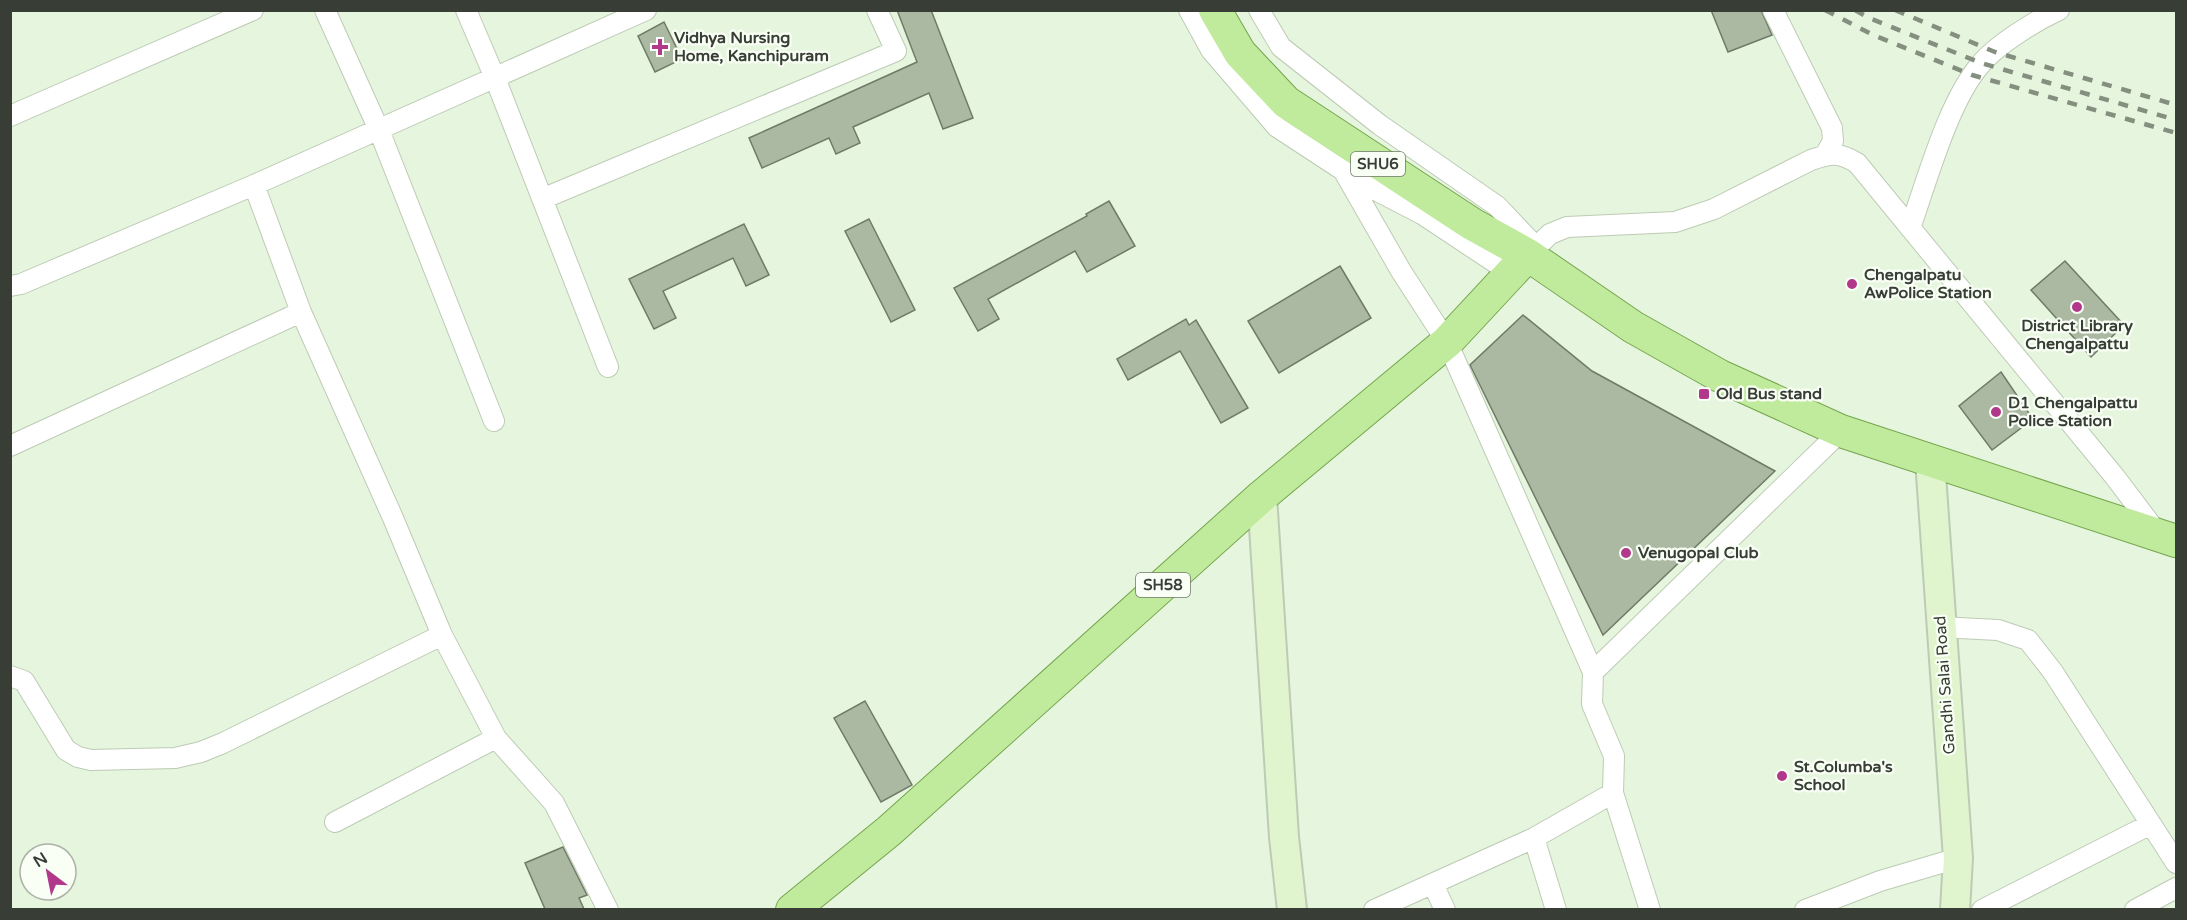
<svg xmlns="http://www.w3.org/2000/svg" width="2187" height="920" font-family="'Varela Round',sans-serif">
<rect width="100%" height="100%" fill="#e6f5dd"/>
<path fill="#abb9a3" stroke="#6f7b67" stroke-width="1.5" d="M897,10H931L973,118L943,129L929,93L853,127L860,143L836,154L829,138L762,168L749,138L917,62Z
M1711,10H1761L1772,35L1728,52Z
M664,22L682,59L655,72L638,36Z
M1109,201L1135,246L1087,272L1075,251L988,299L999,319L978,331L954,288L1087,216L1086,214Z
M869,219L915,310L891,322L845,231Z
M744,224L769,275L746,286L733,258L663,291L676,318L654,329L629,279Z
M2065,261L2124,325L2091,357L2031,290Z
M1340,266L1371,318L1279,373L1248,321Z
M1523,315L1592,371L1775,471L1603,635L1470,365Z
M1186,319L1189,325L1196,320L1248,408L1221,423L1180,351L1128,380L1117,359Z
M2001,372L2033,419L1992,450L1959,406Z
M865,701L912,785L881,802L834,718Z
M563,847L587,895L579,898L584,909H545L525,863Z"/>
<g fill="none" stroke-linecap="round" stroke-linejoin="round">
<defs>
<path id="street" d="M325,10L379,130L494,421
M466,10L495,78L608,367
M1189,10L1211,50L1277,127L1364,184L1422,214L1511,273
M1259,10L1281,47L1380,125L1497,206L1536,247
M1773,10L1832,128L1833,141L1825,155
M10,116L253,10
M1343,170L1401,271L1447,342L1593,672
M542,199L896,51L877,10
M1910,228C1927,181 1948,102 1980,65C1996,45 2035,21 2059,10
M1528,255L1550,234L1567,227L1675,222L1714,209L1811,160C1831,153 1839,152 1857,163L2115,477L2158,534
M10,286L21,284L254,185
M10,446L301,312
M1940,627L1998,630L2028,640L2053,672L2176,863
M10,676L24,681L66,750L78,757L91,760L175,758L201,752L223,743L442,635
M1613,793L1650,910
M335,822L496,738
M1534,838L1556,910
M1433,884L1445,910
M608,910L554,803L496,738L442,635L393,518L301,312L254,185L646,10
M1374,910L1534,838L1613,793L1614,756L1592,704L1593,672L1841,431
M1805,910L1880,881L1958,858
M1982,910L2151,824
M2135,910L2176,888"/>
<path id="secondary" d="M1930,460L1958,858L1955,910
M1262,496L1284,837L1292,910"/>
<path id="primary" d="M1215,10L1240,53L1286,102L1472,224L1528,255L1633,327L1720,376L1841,431L2176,541
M792,910L889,831L1262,496L1447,342L1528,255"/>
</defs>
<use href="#street" stroke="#bdcbb5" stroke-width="22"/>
<use href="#secondary" stroke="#bdcbb5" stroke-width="32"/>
<use href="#primary" stroke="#75a54e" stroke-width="34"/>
<use href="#street" stroke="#fff" stroke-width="20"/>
<use href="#secondary" stroke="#e0f5ce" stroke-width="28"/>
<use href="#primary" stroke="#c0eb9d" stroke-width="32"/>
<path stroke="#858f7f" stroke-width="4.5" stroke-dasharray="10 10" stroke-linecap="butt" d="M1825,10L1873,35L1972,75L2176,133
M1855,10L1869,18L1981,63L2176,120
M1895,10L1995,52L2176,105"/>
</g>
<g fill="#b2388b" stroke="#f9fff5" stroke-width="2">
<path d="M657 38h6v6h6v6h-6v6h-6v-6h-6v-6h6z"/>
<circle cx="1852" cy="284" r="6"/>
<circle cx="2077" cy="307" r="6"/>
<rect x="1698" y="388" width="12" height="12" rx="3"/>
<circle cx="1996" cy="412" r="6"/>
<circle cx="1626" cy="553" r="6"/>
<circle cx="1782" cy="776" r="6"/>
</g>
<g text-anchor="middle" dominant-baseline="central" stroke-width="4.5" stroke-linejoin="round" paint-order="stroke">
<g fill="#f9fff5" stroke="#72786f" stroke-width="1.5">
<rect x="1351" y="152" width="54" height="24" rx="4.5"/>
<rect x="1136" y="573" width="54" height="24" rx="4.5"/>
</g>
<g font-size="15" font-weight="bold" fill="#383e35">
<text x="1378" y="164">SHU6</text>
<text x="1163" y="585">SH58</text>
</g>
<g font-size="16" font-weight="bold" fill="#383e35" stroke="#f9fff5" text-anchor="start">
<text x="674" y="38">Vidhya Nursing<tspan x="674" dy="18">Home, Kanchipuram</tspan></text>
<text x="1864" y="275">Chengalpatu<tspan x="1864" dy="18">AwPolice Station</tspan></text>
<text x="2077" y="326" text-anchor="middle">District Library<tspan x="2077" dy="18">Chengalpattu</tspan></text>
<text x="1716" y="394">Old Bus stand</text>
<text x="2008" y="403">D1 Chengalpattu<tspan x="2008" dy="18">Police Station</tspan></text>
<text x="1638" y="553">Venugopal Club</text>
<text x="1794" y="767">St.Columba's<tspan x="1794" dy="18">School</tspan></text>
</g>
<g font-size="16" fill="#383e35" stroke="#f9fff5">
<text transform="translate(1945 685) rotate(-94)">Gandhi Salai Road</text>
</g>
</g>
<rect width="2187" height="920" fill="none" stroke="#383e35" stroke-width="24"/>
<g transform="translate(48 872) rotate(328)"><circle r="28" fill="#f9fff5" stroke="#acb2a8" stroke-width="1.5"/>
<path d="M0-4.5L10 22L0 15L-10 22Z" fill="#b2388b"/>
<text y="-9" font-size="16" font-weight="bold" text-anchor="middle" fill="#383e35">N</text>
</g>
</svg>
